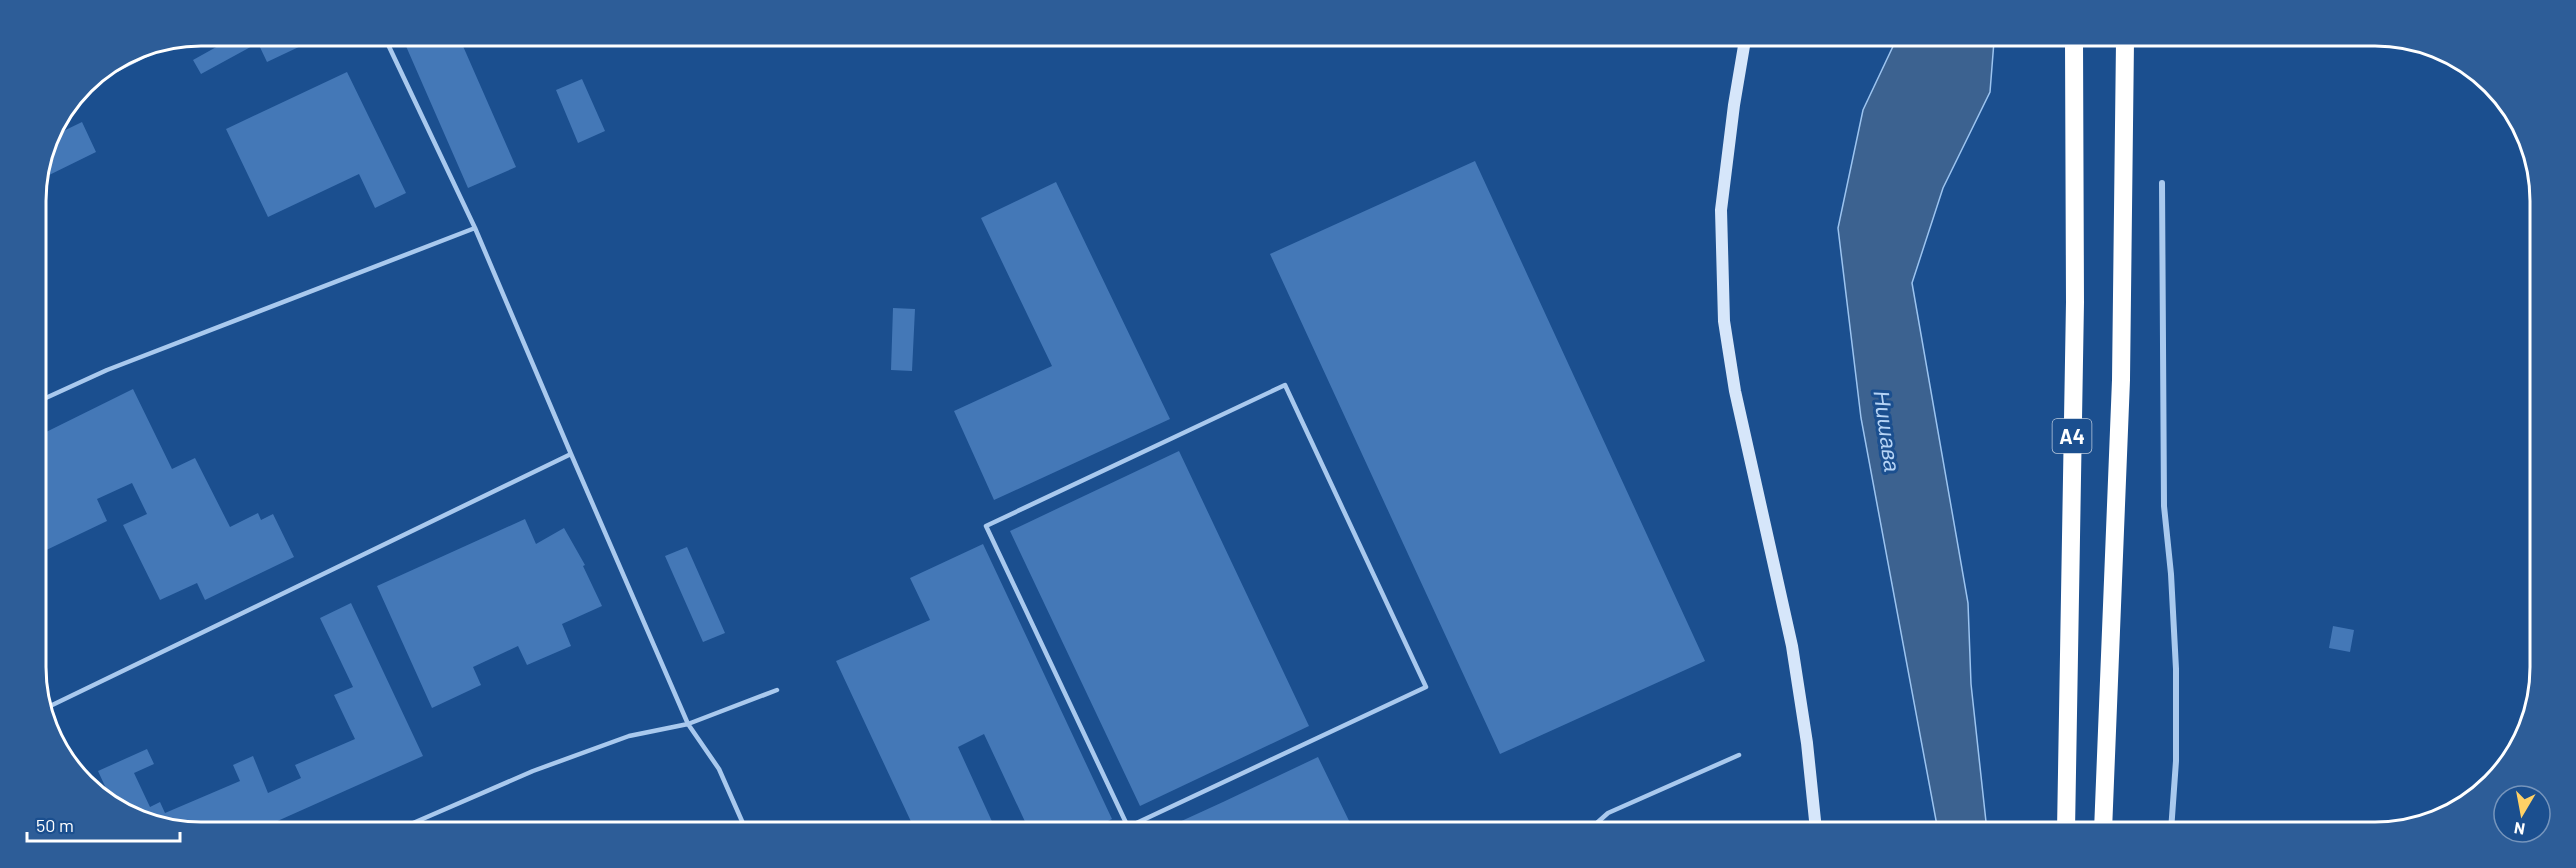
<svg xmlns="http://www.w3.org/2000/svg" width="2576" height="868" font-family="Barlow,sans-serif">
<rect width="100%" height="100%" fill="#1b4f8f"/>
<path fill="#3c6290" stroke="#9cc4f0" stroke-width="1.5" d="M1896,40L1994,41L1990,92L1943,188L1912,283L1968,603L1971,684L1987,831H1938L1861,418L1838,228L1863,110Z"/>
<path fill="#4478b7" d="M236,36H322L267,62L258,43L201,74L193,60Z
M402,37H459L516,167L468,188Z
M347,72L406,193L375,208L359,174L268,217L226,129Z
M582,79L605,131L578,143L556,90Z
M82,122L96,152L39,180L49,138Z
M1475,161L1705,661L1500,754L1270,254Z
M1056,182L1170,419L994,500L954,411L1052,366L981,218Z
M893,308L915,309L912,371L891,370Z
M133,389L172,469L195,458L230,527L258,513L261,520L273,514L294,557L205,600L197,583L160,600L123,525L147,514L132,483L97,499L107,521L38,554V436Z
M1179,451L1309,726L1140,806L1010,531Z
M525,519L536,544L564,528L585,565L583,566L602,606L562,624L571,646L527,665L518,646L473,667L481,685L432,708L377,586Z
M983,544L1112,819L1092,829L1028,828L984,734L958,747L995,828H914L836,661L930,620L910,578Z
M687,547L725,633L703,642L665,556Z
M351,603L423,756L264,827L158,826L109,795L98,771L147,749L154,764L134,773L150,807L160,802L165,813L240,781L233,765L253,756L268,793L301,778L295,765L355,739L334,695L353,687L320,618Z
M2333,626L2354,630L2350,652L2329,648Z
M1318,757L1353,829H1164L1223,802Z"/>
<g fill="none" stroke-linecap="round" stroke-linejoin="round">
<path stroke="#a9c9ee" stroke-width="4.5" d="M384,36L475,228L571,454
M84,86L172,42
M37,402L107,370L475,228
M44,709L571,454L688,724L719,769L745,828
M404,827L533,771L629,736L688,724L777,690
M1124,829L1128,827L1426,687L1285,385L986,526L1128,827
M1589,830L1608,813L1739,755"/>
<path stroke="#a9c9ee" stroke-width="6" d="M2162,183L2164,506L2171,574L2176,669V761L2171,831"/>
<path stroke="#d6e6fa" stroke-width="12" d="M1745,40L1734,105L1721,210L1724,321L1735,391L1792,646L1807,743L1816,830"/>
<path stroke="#fff" stroke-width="18" d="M2066,831L2075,302L2074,41
M2103,831L2121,380L2125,41"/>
</g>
<g text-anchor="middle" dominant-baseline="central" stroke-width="6" stroke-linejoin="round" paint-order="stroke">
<rect fill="#1b4f8f" stroke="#bbcadd" stroke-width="1.5" x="2052.5" y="419" width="39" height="34" rx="4.5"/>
<g font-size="20" font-weight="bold" fill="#fff">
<text x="2072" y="436">A4</text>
</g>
<g font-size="22" font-style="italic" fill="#b5d3f5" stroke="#1b4f8f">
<text transform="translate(1888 431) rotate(82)">Нишава</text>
</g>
</g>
<path d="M0 0H2576V868H0ZM201 46H2375A155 155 0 0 1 2530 201V667A155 155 0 0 1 2375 822H201A155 155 0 0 1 46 667V201A155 155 0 0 1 201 46Z" fill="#2d5d98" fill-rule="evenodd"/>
<path fill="none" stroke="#fff" stroke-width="3" d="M201 46H2375A155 155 0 0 1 2530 201V667A155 155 0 0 1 2375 822H201A155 155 0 0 1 46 667V201A155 155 0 0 1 201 46Z"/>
<g transform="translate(2522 814) rotate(190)"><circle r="28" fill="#1b4f8f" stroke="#7695bc" stroke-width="1.5"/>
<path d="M0-4.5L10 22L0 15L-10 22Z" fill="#ffd166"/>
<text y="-9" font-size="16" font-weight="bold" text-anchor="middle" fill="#ffffff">N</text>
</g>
<path d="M27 832v9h153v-9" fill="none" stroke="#ffffff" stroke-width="3"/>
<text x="36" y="832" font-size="18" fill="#ffffff" stroke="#1b4f8f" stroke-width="4.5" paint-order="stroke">50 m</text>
</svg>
